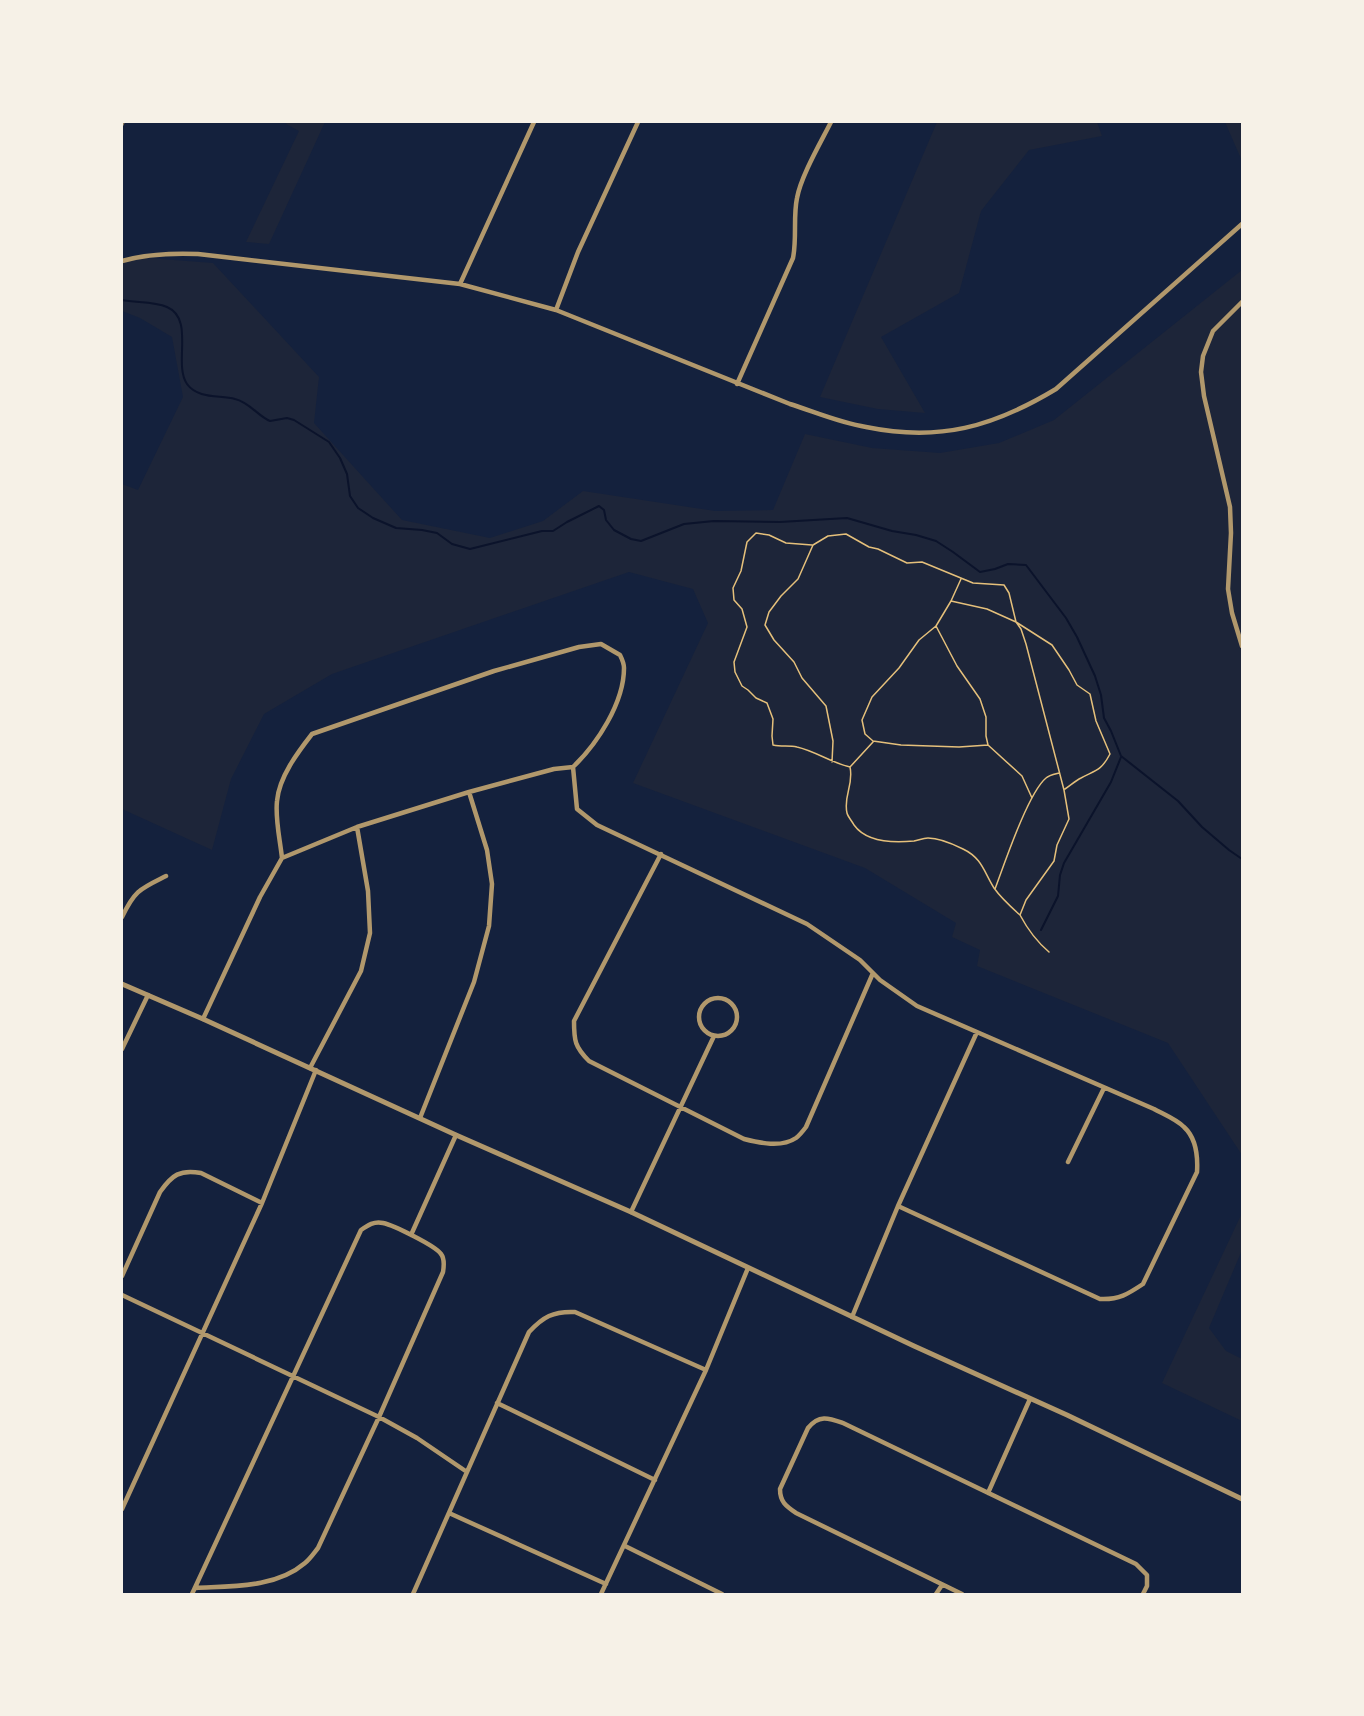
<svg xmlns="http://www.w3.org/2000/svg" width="1364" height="1716" font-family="'IBM Plex Sans',sans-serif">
<rect width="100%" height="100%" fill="#14213d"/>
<path fill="#1d2539" d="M287,122H325L269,244L246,242L299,131L286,124Z
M937,122H1097L1102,136L1029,150L981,211L959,293L881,337L925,413L878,409L820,397Z
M1225,122H1242V161Z
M135,257L213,263L319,377L314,423L402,520L490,538L543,521L583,491L715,511L773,510L805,434L872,448L940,453L999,443L1054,420L1242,270V1155L1168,1043L977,966L980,950L952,937L956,923L865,868L633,783L708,623L693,589L629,572L332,674L264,714L231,779L212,850L122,809V484L138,490L183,397L172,337L140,318L122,311V261Z
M1242,1213V1250L1209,1328L1226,1351L1242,1359V1421L1162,1383Z"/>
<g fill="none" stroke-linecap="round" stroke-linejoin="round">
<path stroke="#0b132b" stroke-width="2" d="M122,300C136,303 153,301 167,307C195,319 173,364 187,384C198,399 219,395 235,399C249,402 258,416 270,421L287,418L294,420L329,442L340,458L347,474L350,496L358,508L373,518L396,528L422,530L437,533L452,544L470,549L542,531H553L567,522L599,506L604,510L606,520L614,530L631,539L641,541L684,524L714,521L780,522L847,518L892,531L916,535L936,541L953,552L980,572L995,569L1008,564L1026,565L1066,618L1077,637L1095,676L1101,695L1104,718L1111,731L1121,756L1178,801L1202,827L1229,850L1242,859
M1041,930L1058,896L1060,875L1064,863L1111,782L1121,757"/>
<path stroke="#e5c07b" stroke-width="1.5" d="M812,545L786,543L769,535L756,533L747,542L741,571L733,588L734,600L742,609L747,627L734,662L735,672L742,686L748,690L756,698L767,703L773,719L772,736L773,745C782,747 789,745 797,747C815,751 832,763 850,767C854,785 843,796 847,813C848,817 852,821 854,825C867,843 894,843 914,841C919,840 923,838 928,838C939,838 953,844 963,849C982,858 984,872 994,888C1001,898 1011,907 1020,915
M961,579L951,601L936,626L957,666L980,699L986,717V736L988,745L1022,776L1032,798
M951,601L987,609L1016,622L1052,645L1069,670L1077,685L1090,694L1096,721L1110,754C1101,771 1096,770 1081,778C1075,781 1070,786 1065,789
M936,626L919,640L899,668L872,697L862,720L865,734L873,741L901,745L959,747L988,745
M832,762L833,741L826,706L802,678L794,662L774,640L765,625L769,612L781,596L798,579L813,545L828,536L846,534L869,547L878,549L907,563L922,562L973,583L1004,585L1009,593L1016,622L1021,629L1026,644L1064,790L1069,819L1057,845L1054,861L1026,900L1020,915C1028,930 1036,941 1049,952
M850,767L873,742
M995,889C1004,865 1028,793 1046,778C1049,775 1055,774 1059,773"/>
<path stroke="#b1986c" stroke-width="4.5" d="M122,261C146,254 173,253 198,254L460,284L556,310L790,404C815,412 840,423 866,427C939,442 993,427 1056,389L1242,224
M460,284L534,122
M1242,302L1213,331L1203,356L1201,372L1204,396L1230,507L1231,533L1228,589L1232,613L1242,646
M556,310L578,252L638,122
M737,384L793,258C797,238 793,217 797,198C801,176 821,142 831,122
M661,854L574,1021C574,1041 575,1047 589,1061L744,1139C760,1143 781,1148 796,1138C800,1135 803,1131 806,1127L873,973
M282,858C280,839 275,819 277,801C279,777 298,752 312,734L494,671L579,647L601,644L620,655C622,659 624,664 624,668C624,703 597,744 573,767L577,809L597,825L807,924L860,960L880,980L917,1006L1154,1109C1163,1114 1176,1119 1184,1127C1196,1138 1198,1156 1197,1172L1143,1284C1128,1294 1119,1300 1100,1299L898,1206
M282,858L357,827L469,792L554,769L573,767
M122,917C135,890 140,889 166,876
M699 1017a19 19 0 1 1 38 0a19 19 0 1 1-38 0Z
M203,1019L260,897L282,858
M122,1049L148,995
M310,1068L361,971L370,933L368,891L357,827
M420,1118L474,982L489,926L492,884L487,850L469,792
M1068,1162L1104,1088
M631,1212L714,1036
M411,1235L456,1135
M122,1276L160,1192C172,1175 180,1169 201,1173L262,1203
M122,1295L379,1417L417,1438L467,1472
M852,1317L898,1206L977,1032
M497,1403L655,1480
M988,1493L1030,1399
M122,1509L262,1203L316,1070
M449,1513L606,1584
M625,1546L722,1594
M192,1594L361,1230C368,1225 374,1221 383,1223C393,1225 436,1246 441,1254C445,1259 444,1266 443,1272L379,1417L318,1548C314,1553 310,1559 305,1563C276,1588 232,1586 196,1588
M413,1594L529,1332C543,1317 553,1311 575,1312L706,1370
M601,1594L706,1370L748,1268
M936,1594L942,1585
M962,1594L796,1513C786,1506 780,1502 780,1489L808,1428C819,1414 829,1418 843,1423L1136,1564L1147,1575V1586L1143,1594"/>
<path stroke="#b1986c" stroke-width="5" d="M122,984L203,1019L456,1135L631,1212L914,1346L1067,1415L1242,1499"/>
<path stroke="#918062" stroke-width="2" d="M122,126L124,122"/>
</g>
<rect width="1364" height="1716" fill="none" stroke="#f6f1e7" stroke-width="246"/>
</svg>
